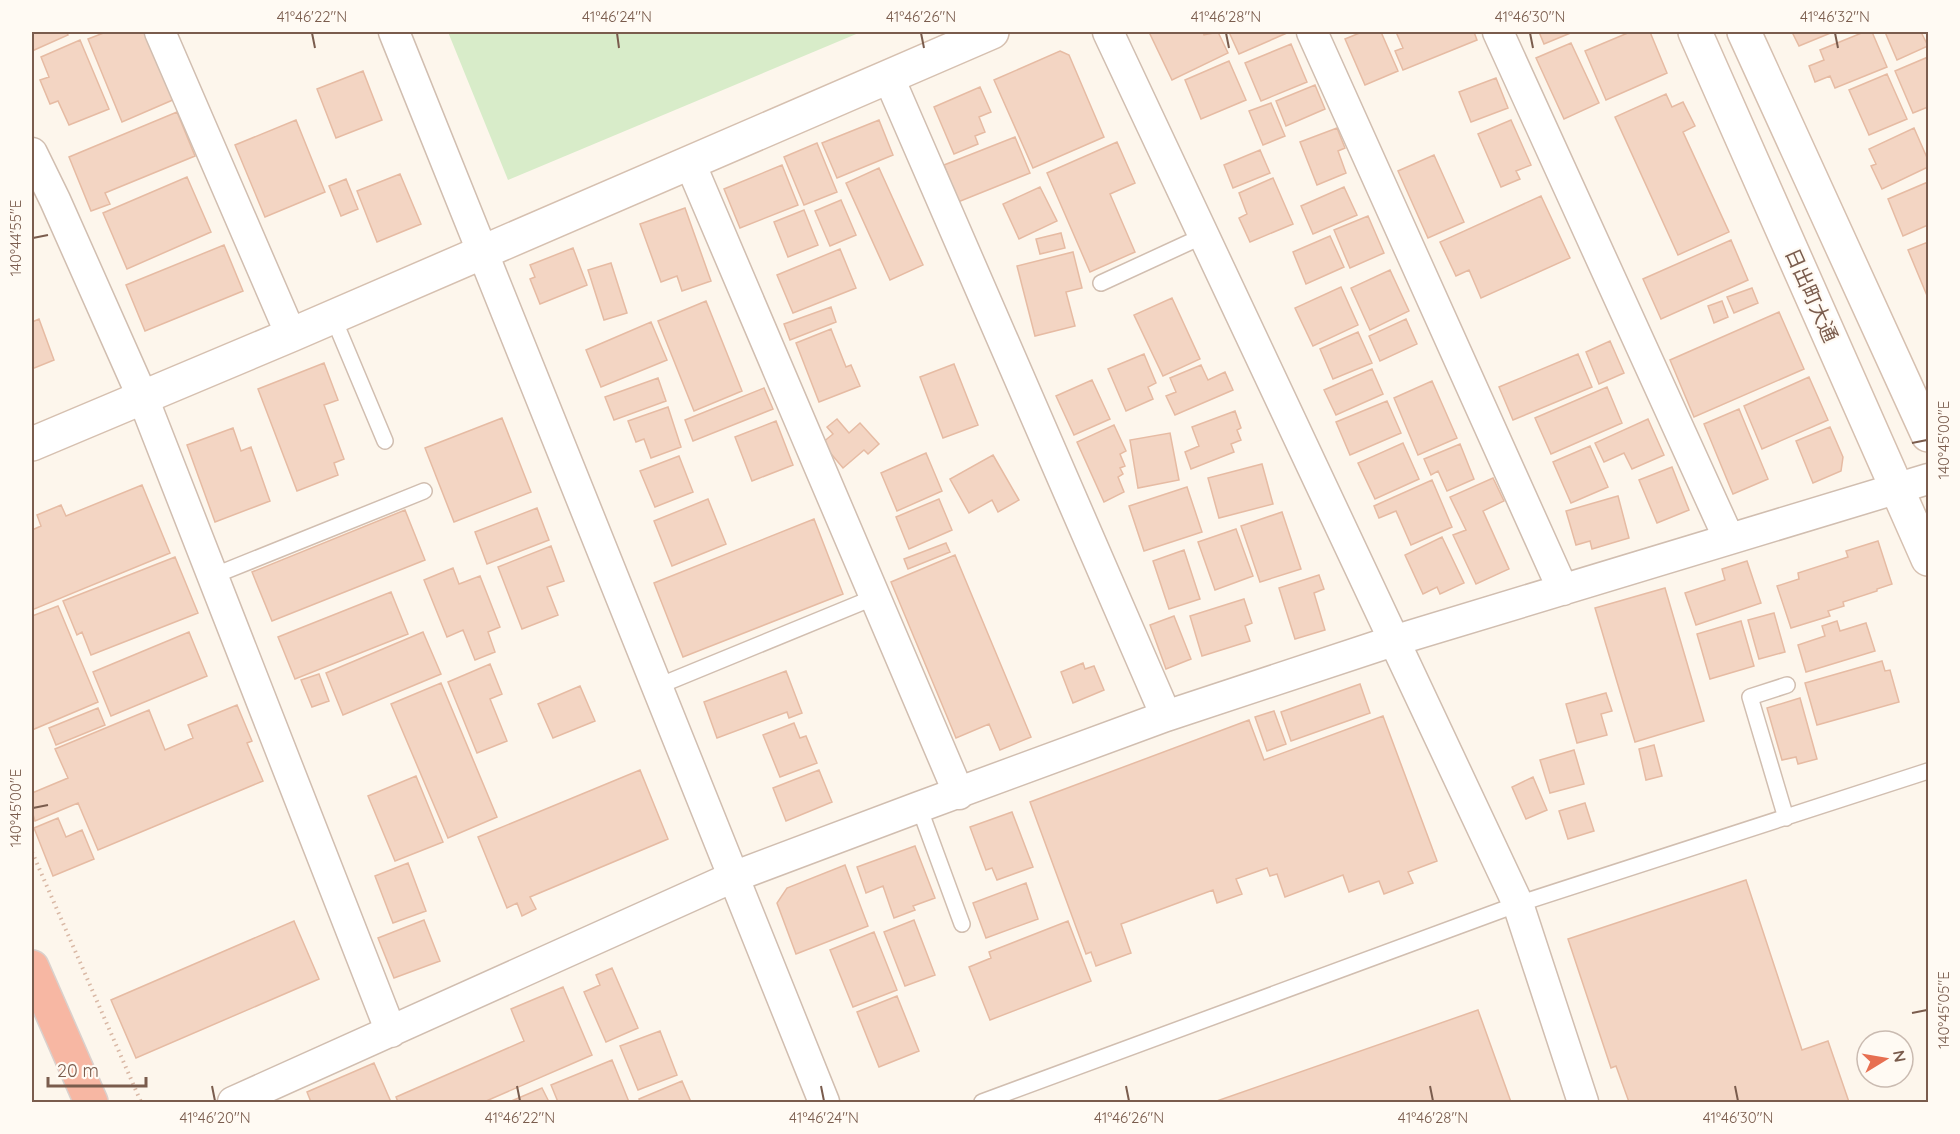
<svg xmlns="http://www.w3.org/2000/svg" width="1960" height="1134" font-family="Quicksand,'Noto Sans JP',sans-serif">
<rect width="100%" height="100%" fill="#fdf6ec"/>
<path fill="#d8ecc9" d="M448,32H861L508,180Z"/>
<path fill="#f3d5c3" stroke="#e6bba3" stroke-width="1.5" d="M32,32H66L68,35L32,51Z
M106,32H147L175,99L122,122L88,39Z
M1149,32H1203L1204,35L1218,32L1228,53L1172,80Z
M1229,32H1286L1287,33L1239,54Z
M1362,32H1381L1398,71L1365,85L1345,39Z
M1396,32H1474L1477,40L1403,70L1395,51L1403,48Z
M1539,32H1573L1544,44Z
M1630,32H1650L1667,73L1606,100L1585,51Z
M1792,32H1833L1799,46Z
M1864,32H1872L1887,67L1835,88L1830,76L1815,82L1809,66L1824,60L1820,50Z
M1885,32H1921L1928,46L1897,60Z
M80,40L109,109L69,125L58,101L50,104L40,80L49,77L41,57Z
M1571,43L1599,103L1564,119L1536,58Z
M1291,44L1307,82L1261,101L1245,63Z
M1060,51L1069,55L1104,137L1033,168L994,80Z
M1928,57V107L1913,113L1895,71Z
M1229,61L1246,100L1201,119L1185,80Z
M363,71L382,120L336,138L317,89Z
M1887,74L1907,119L1869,135L1849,90Z
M1496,78L1508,108L1471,122L1459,92Z
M1315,85L1325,109L1286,126L1276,101Z
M980,87L991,112L979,117L985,132L975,136L978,144L954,154L934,107Z
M1666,94L1672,107L1683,102L1695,126L1683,132L1729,232L1678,255L1615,117Z
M1271,103L1285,136L1263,145L1249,111Z
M177,112L195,156L105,193L110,204L91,211L69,157Z
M296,120L325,192L265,217L235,145Z
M879,120L893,155L837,178L822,143Z
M1511,120L1531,165L1516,171L1520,179L1501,187L1478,134Z
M1337,128L1345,148L1338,151L1346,173L1317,185L1300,142Z
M1914,128L1928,160V167L1882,189L1871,166L1876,164L1869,149Z
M1015,137L1030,173L958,202L944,165Z
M1117,142L1135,183L1110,194L1135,252L1090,272L1047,173Z
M817,143L837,192L804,205L784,157Z
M1260,150L1270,173L1233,188L1224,165Z
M1434,155L1464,222L1428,238L1398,171Z
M782,165L798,205L740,228L724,189Z
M879,168L923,265L890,280L846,183Z
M400,174L421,224L377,242L357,191Z
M187,177L211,232L127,269L103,213Z
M1273,178L1293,224L1250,242L1239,218L1247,214L1239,193Z
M346,179L358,209L341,216L329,186Z
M1928,182V225L1903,236L1888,199Z
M1040,187L1057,221L1019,239L1003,204Z
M1344,187L1357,215L1313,234L1301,206Z
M1541,196L1570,258L1481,298L1469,270L1456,276L1440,242Z
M841,200L856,235L830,246L815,211Z
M685,208L711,281L682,291L677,276L661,282L640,224Z
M804,210L818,245L788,257L774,222Z
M1368,216L1384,253L1350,268L1334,230Z
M1061,233L1065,248L1040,254L1036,239Z
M1330,236L1344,267L1306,284L1293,252Z
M1731,240L1748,280L1661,319L1643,279Z
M1928,242V298L1908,250Z
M224,245L243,291L145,331L126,285Z
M573,248L587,285L540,304L530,279L535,277L530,265Z
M840,249L856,288L793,313L777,275Z
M1073,252L1082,288L1066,292L1075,326L1035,336L1017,266Z
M611,263L627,313L604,320L588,270Z
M1390,270L1409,311L1370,330L1351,288Z
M1341,287L1358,325L1313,346L1295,308Z
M1752,288L1758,303L1734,313L1727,297Z
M1172,298L1200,359L1163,376L1134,315Z
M706,301L742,391L694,411L658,321Z
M1722,301L1728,317L1714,323L1708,306Z
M831,307L836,322L790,340L784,324Z
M1779,312L1804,369L1694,417L1670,360Z
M39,319L54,360L32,369V322Z
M1406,319L1417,344L1380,361L1369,336Z
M651,322L667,360L601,387L586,350Z
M831,329L846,367L851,365L860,386L819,402L796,343Z
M1358,332L1372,363L1333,379L1320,349Z
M1610,341L1624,373L1599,384L1586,352Z
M1144,354L1156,383L1148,387L1153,399L1126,411L1108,369Z
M1578,354L1592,387L1513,420L1499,387Z
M324,363L338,400L324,405L344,459L334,463L338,475L297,491L258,389Z
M954,364L978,425L943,438L920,377Z
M1201,365L1208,380L1225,372L1233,390L1175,415L1166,396L1176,392L1170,378Z
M1372,369L1383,394L1336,415L1324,390Z
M1809,377L1828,420L1762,449L1744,406Z
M658,378L666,401L614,420L605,397Z
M1092,380L1110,419L1074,435L1056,396Z
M1432,381L1457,438L1418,455L1394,398Z
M1607,387L1622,423L1551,454L1535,418Z
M764,388L773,409L693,441L685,420Z
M1387,401L1401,433L1350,455L1336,422Z
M668,407L681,447L651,458L644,439L636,442L628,421Z
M1739,409L1768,479L1733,494L1704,424Z
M1235,411L1241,428L1237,430L1241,440L1231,444L1234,452L1191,469L1185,452L1199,446L1192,427Z
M502,418L531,492L454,522L425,448Z
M837,419L849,433L860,423L879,444L868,454L864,450L843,468L822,443L833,434L827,427Z
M1648,419L1664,455L1632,469L1624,453L1604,462L1595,443Z
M776,421L793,465L752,481L735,437Z
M1114,425L1126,451L1120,454L1125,466L1120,468L1123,474L1118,477L1124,492L1104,502L1077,442Z
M1830,427L1843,457L1841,471L1813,483L1796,441Z
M233,428L241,451L251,447L270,501L215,522L187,445Z
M1170,433L1179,480L1138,488L1130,440Z
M1403,443L1419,479L1375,499L1358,463Z
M1460,444L1474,479L1447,491L1438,471L1431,475L1424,459Z
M1590,446L1608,487L1571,503L1553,462Z
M926,453L942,491L897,511L881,473Z
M993,455L1019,500L998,512L992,500L969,513L950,479Z
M679,456L693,492L655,507L640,471Z
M1262,464L1273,504L1219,518L1208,478Z
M1672,467L1689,510L1657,523L1639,480Z
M1493,478L1504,501L1483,511L1509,569L1476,584L1453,535L1466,530L1450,497Z
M1432,480L1452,527L1411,545L1396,511L1379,518L1374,506Z
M142,485L170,553L32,610V530L41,526L37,515L61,505L66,516Z
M1187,487L1202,532L1144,551L1129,506Z
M1618,496L1629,538L1592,549L1590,541L1576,545L1566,511Z
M708,499L726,544L672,566L654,521Z
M939,499L952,530L909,549L896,517Z
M537,508L549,540L487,564L475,532Z
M405,510L425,560L272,621L252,572Z
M1282,512L1301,569L1260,582L1241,526Z
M814,519L843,594L683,657L654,583Z
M1236,529L1253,576L1215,590L1198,542Z
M1442,537L1464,583L1440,594L1437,587L1423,594L1405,555Z
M1878,541L1892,584L1877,589V591L1843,602L1844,606L1828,611L1830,616L1791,628L1777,586L1799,579L1798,573L1848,557L1846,551Z
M946,543L950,552L908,569L904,559Z
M551,546L564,581L547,587L558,615L522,629L498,567Z
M1184,550L1200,599L1169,609L1153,561Z
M955,555L1031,737L1000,750L989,724L956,738L891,582Z
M175,557L198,613L91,655L82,632L77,635L63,601Z
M1747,561L1761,603L1696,625L1685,593L1725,580L1722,569Z
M453,568L459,584L480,576L500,627L488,632L495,652L475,660L463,630L447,637L424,580Z
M1319,575L1324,589L1314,593L1325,630L1295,639L1279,588Z
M1665,588L1704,721L1635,742L1595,608Z
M391,592L408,634L295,679L278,637Z
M1244,599L1252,623L1245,626L1250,641L1202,656L1190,616Z
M58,606L98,702L32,730V616Z
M1774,613L1785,652L1759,659L1748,620Z
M1174,616L1191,659L1166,669L1150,625Z
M1741,621L1754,666L1710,679L1697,634Z
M1837,621L1840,631L1866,623L1875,651L1806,672L1798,645L1825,636L1822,626Z
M189,632L207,676L111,716L93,672Z
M423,632L441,674L343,715L326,673Z
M1882,661L1885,671L1890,670L1899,702L1817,725L1805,683Z
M1083,663L1085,669L1094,666L1104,690L1073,703L1061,672Z
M490,664L502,694L490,699L507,741L477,753L448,682Z
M786,671L802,713L789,718L787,712L717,738L704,702Z
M319,674L329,701L312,707L301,680Z
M441,683L497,817L448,838L391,704Z
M1360,684L1370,713L1291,741L1281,712Z
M580,686L595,721L553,738L538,704Z
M1606,693L1612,711L1601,714L1607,735L1577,743L1566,704Z
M1800,698L1817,759L1798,764L1796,757L1782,760L1767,708Z
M237,705L252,741L247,743L263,781L98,850L78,803L35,821L32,811V793L68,778L55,749L149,710L165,750L193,738L188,725Z
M98,708L105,725L56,745L49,728Z
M1274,711L1286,744L1267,751L1255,717Z
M1383,716L1437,861L1408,872L1413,883L1384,894L1379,881L1349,892L1343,875L1285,897L1277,874L1270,876L1267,868L1236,879L1242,894L1217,903L1213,890L1121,924L1131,953L1096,966L1091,952L1086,954L1030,802L1249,720L1264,760Z
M794,723L800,738L806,736L817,763L780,777L763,735Z
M1654,745L1662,776L1646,780L1639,749Z
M1574,750L1584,784L1550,793L1540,760Z
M640,770L668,839L530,897L536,909L522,916L517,903L507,908L478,837Z
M819,770L832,802L786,821L773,788Z
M416,776L443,842L395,861L368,796Z
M1533,777L1547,810L1526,819L1512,787Z
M1585,803L1594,831L1568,839L1559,811Z
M1012,812L1033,867L997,880L992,868L986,870L970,827Z
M58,818L66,837L82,830L94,859L53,876L34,828Z
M915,846L935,898L913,906L915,910L894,918L883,886L866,893L857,867Z
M408,863L426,911L393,923L375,876Z
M845,865L868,926L796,954L777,903L787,888Z
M1746,880L1802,1050L1828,1041L1849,1102H1629L1616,1066L1611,1068L1568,939Z
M1026,883L1038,919L986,938L973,903Z
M424,920L440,961L394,978L378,938Z
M914,920L935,975L905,986L884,932Z
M294,921L319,979L136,1058L111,1000Z
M1068,921L1091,981L990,1020L969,967L991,958L989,952Z
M874,932L897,990L853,1007L830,950Z
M612,968L638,1028L606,1042L584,992L600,985L596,975Z
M563,987L592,1055L484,1102H398L396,1097L524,1041L511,1009Z
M897,996L919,1051L879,1067L857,1012Z
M1478,1010L1511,1102H1214Z
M660,1031L677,1075L638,1090L620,1046Z
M612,1060L629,1102H558L551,1085Z
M374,1063L391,1102H311L307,1092Z
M682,1081L691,1102H640L639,1099Z
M542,1088L549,1102H509Z"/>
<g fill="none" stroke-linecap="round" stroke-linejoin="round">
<defs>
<path id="lane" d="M1101,283L1203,236
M333,317L385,441
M213,576L424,491
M656,687L875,597
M919,807L962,924
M1786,818L1750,697L1787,685
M982,1102L1518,904L1928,771"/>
<path id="street" d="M160,32L291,335
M394,32L824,1102
M1108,32L1518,904L1583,1102
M1312,32L1563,590
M1498,32L1729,539
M889,78L1166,716
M32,153L55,200L143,398L391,1032
M690,163L959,794
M233,1102L733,877L919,807L1166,716L1393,641L1928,479"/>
<path id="secondary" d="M1695,32L1928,559
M1744,32L1928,435
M32,444L291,335L992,32"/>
<path id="highway" d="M32,967L91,1102"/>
</defs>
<use href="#lane" stroke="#d1beb0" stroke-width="18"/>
<use href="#street" stroke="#d1beb0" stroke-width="33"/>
<use href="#secondary" stroke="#d6c0b0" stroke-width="36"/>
<use href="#highway" stroke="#dad1cd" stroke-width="36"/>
<path stroke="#d9b8a5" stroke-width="4" stroke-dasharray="1.5 4.5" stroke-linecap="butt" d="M32,852L141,1102"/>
<use href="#lane" stroke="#fff" stroke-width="15"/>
<use href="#street" stroke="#fff" stroke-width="30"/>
<use href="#secondary" stroke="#fff" stroke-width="33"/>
<use href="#highway" stroke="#f7b7a3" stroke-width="33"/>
</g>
<path fill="none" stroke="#7a5c4d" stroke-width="2" d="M312,33L315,48M617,33L619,48M921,33L924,48M1226,33L1229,48M1530,33L1533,48M1835,33L1838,48M33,238L48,235M1912,443L1927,440M33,808L48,805M1912,1013L1927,1010M212,1086L215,1101M517,1086L520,1101M821,1086L824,1101M1126,1086L1129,1101M1430,1086L1433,1101M1735,1086L1738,1101"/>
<g text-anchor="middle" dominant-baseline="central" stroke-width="4.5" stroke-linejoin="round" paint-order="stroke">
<g font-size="20" fill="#7a5c4d" stroke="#fffaf3">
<text transform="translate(1812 295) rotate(66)">日出町大通</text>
</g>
</g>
<rect width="1960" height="1134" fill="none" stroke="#fffaf3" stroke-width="66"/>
<g transform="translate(1885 1059) rotate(79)"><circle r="28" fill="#fffaf3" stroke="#cabbb1" stroke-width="1.5"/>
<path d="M0-4.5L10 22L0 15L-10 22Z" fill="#e76f51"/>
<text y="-9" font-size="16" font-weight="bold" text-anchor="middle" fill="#7a5c4d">N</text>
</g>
<path d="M48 1077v9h98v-9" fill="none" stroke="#7a5c4d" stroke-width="3"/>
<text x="57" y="1077" font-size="18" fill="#7a5c4d" stroke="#fffaf3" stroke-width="4.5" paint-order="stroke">20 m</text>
<rect x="33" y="33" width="1894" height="1068" fill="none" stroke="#7a5c4d" stroke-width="2"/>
<g font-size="15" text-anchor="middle" fill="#7a5c4d">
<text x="312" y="22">41°46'22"N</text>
<text x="617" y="22">41°46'24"N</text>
<text x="921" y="22">41°46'26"N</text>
<text x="1226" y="22">41°46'28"N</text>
<text x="1530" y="22">41°46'30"N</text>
<text x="1835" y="22">41°46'32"N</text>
<text transform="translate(16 238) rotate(-90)" y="5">140°44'55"E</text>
<text transform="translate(1944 440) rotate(-90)" y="5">140°45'00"E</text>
<text transform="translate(16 808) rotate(-90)" y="5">140°45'00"E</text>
<text transform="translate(1944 1010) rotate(-90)" y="5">140°45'05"E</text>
<text x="215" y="1123">41°46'20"N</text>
<text x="520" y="1123">41°46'22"N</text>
<text x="824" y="1123">41°46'24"N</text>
<text x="1129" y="1123">41°46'26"N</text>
<text x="1433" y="1123">41°46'28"N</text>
<text x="1738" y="1123">41°46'30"N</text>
</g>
</svg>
